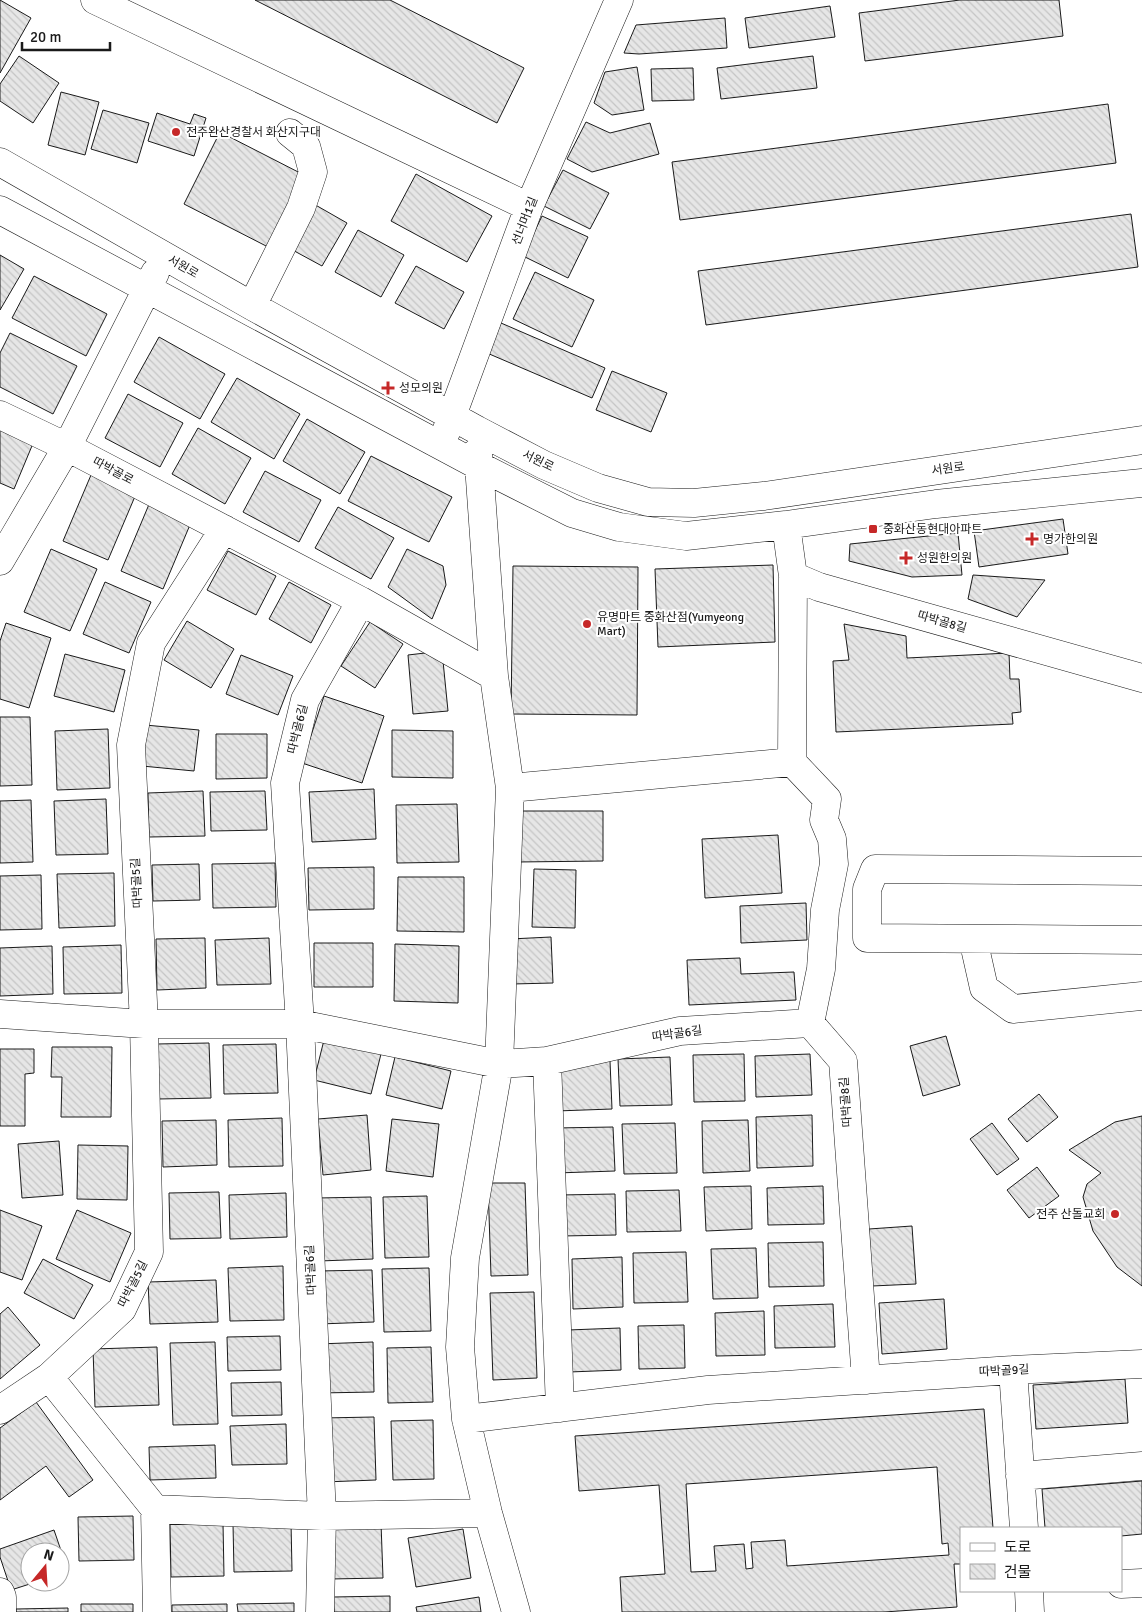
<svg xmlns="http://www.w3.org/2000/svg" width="1142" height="1612" font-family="Signika,'Noto Sans KR',sans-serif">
<defs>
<pattern id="building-back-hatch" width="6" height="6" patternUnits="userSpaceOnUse" patternTransform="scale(1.25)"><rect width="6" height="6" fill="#e6e6e6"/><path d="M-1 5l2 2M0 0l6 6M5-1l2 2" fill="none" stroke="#c5c5c5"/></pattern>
</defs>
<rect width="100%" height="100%" fill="#fff"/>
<path fill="url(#building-back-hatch)" stroke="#1a1a1a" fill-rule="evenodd" d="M0,0L31,18L0,73Z
M255,0H390L524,68L497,123Z
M960,0H1059L1063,36L865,61L859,13Z
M830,6L835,37L749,48L745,18Z
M725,18L727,48L639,54L624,53L636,25Z
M19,56L59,83L33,123L0,101V84Z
M813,56L817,88L721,99L717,68Z
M637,67L644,110L612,115L594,103L605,72Z
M693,68L694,100L652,101L651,69Z
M61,92L99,102L85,155L48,145Z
M1108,104L1116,163L680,220L672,162Z
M103,110L149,123L137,163L91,149Z
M157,113L190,124L194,114L206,118L194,156L148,141Z
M586,122L610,133L650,123L659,154L592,172L567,159Z
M220,132L306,176L270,248L184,204Z
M563,170L609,193L590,229L544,206Z
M416,174L492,216L467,262L391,221Z
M312,203L347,223L322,266L287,247Z
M1131,214L1138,267L706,325L698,271Z
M542,216L588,237L568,278L523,256Z
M358,230L404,255L381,297L335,272Z
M0,255L24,269L0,310Z
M416,266L464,292L444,329L395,303Z
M535,272L594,300L572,347L513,319Z
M34,276L107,314L86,356L12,318Z
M501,323L605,368L592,398L487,353Z
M10,333L77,366L53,414L0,387V353Z
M159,337L225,374L200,419L134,382Z
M612,371L667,393L651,432L596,410Z
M237,378L300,414L274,459L211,422Z
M128,394L183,423L160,467L105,438Z
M307,419L365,452L340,494L283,461Z
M0,426L34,441L14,489L0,483Z
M198,428L251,458L225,504L172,474Z
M371,456L452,497L429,542L348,501Z
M265,471L321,500L299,542L243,512Z
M91,475L136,494L108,560L63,541Z
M150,502L192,520L163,589L121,571Z
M338,507L394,538L371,579L315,548Z
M1063,519L1068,554L979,567L974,531Z
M958,533L962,575L912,577L849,561L850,544Z
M51,549L97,569L70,631L24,612Z
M407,549L443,566L446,585L432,619L388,587Z
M228,551L276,576L256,615L207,590Z
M773,565L775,642L658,647L655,569Z
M513,566L638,567L637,715L511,714Z
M973,575L1045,580L1017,617L968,599Z
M105,582L151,602L129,653L83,634Z
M289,582L331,605L311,643L269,619Z
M187,621L234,649L211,688L164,660Z
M370,622L403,644L375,688L341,666Z
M6,623L51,638L29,708L0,699V641Z
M844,624L906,636L907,658L1009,653L1010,679H1019L1021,712L1012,713L1013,724L836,732L833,661L849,660Z
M442,651L448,711L413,714L408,655Z
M65,654L125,670L114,712L54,696Z
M241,655L293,676L278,715L226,694Z
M324,696L384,716L362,783L302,763Z
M0,717H30L32,785L0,786Z
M145,725L199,730L194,771L142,766Z
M108,729L110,788L57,790L55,731Z
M392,730L453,731V778L392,777Z
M216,734H267V778L216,779Z
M374,789L376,839L312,842L309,792Z
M203,791L205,836L149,837L148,793Z
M265,791L267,830L211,831L210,792Z
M106,799L108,854L56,855L54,801Z
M31,800L33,862L0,863V801Z
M457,804L459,862L397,863L396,805Z
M517,811H603V861L517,862Z
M778,835L782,893L705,898L702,839Z
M275,863L276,907L213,908L212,864Z
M199,864L200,900L153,901L152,865Z
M374,867V909L309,910L308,868Z
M534,869L576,870L575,928L532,927Z
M114,873L115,926L59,928L57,874Z
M41,875L42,929L0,930V876Z
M398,877H464V932L397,931Z
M806,903L807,940L741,943L740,906Z
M551,937L553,983L512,984L510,939Z
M205,938L206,988L157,990L156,939Z
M269,938L271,984L217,985L215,940Z
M314,943H373V987H314Z
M395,944L459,946L458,1003L394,1001Z
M121,945L122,993L64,994L63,947Z
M52,946L53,994L0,996V948Z
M740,958L741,974L794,972L796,1000L689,1005L687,960Z
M325,1036L382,1050L371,1094L314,1080Z
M946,1036L960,1085L923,1096L910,1046Z
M209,1043L211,1098L158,1099L156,1044Z
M276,1044L278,1093L224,1094L223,1045Z
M52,1047H112L111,1117H61L62,1077H51Z
M0,1049H34V1073L25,1074V1126H0Z
M744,1054L745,1101L694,1102L693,1055Z
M810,1054L812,1095L756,1097L755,1056Z
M395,1057L451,1071L442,1109L386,1095Z
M670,1057L672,1105L620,1106L618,1059Z
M610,1061L612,1109L556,1111L554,1063Z
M1039,1094L1058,1117L1027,1142L1008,1119Z
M367,1115L371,1170L323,1175L318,1119Z
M812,1115L813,1166L757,1168L756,1117Z
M1142,1116V1286L1117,1267L1093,1231L1083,1197L1087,1184L1101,1173L1069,1150L1115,1122Z
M282,1118L283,1166L229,1167L228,1120Z
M392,1119L439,1124L433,1177L386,1171Z
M216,1120L217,1165L163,1167L162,1121Z
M748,1120L750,1171L703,1173L702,1121Z
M675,1123L677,1173L624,1174L622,1124Z
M992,1123L1019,1159L997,1175L970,1139Z
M613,1127L615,1171L556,1173L555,1128Z
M59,1141L63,1195L22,1198L18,1144Z
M78,1145L128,1146L127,1200L77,1199Z
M1037,1167L1059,1196L1029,1218L1007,1190Z
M488,1183H525L528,1275L491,1276Z
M751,1186L752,1229L706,1231L704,1187Z
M823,1186L824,1224L768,1225L767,1188Z
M679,1190L681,1231L627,1232L626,1191Z
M219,1192L221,1238L170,1239L169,1193Z
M286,1193L287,1237L230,1239L229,1195Z
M615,1194L616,1235L561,1236L560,1195Z
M427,1196L429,1257L385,1258L383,1197Z
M371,1197L373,1259L319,1261L317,1198Z
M0,1210L42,1226L22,1280L0,1272Z
M77,1210L131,1233L110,1282L56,1259Z
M912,1226L916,1284L872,1286L869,1229Z
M823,1242L824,1286L769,1287L768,1243Z
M756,1248L758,1298L713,1299L711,1249Z
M686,1252L688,1302L634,1303L633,1253Z
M622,1257L623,1307L573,1309L572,1259Z
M43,1259L93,1285L74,1319L24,1293Z
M283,1266L284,1320L230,1321L228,1268Z
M429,1268L431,1331L384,1332L382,1269Z
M372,1270L374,1322L319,1324L318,1271Z
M216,1280L218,1322L150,1324L148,1282Z
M534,1292L537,1378L493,1380L490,1293Z
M944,1299L947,1349L882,1354L879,1303Z
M833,1304L835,1347L775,1348L774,1306Z
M8,1307L40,1345L0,1379V1314Z
M764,1311L765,1355L716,1356L715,1313Z
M684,1325L685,1368L639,1369L638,1326Z
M620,1328L621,1370L569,1372L568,1330Z
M280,1336L281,1370L228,1371L227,1337Z
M215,1342L218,1424L173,1425L170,1343Z
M373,1342L374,1392L319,1393L317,1344Z
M157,1347L159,1405L95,1407L93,1349Z
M431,1347L433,1402L388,1403L387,1348Z
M1125,1379L1128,1423L1036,1429L1033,1385Z
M281,1382L282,1415L232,1416L231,1383Z
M36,1402L93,1480L69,1497L46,1466L0,1500V1428Z
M984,1409L993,1528H961V1564H954L957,1607L884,1612H622L620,1577L665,1574L659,1485L579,1491L575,1436ZM937,1467L942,1544L948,1543L949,1555L787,1566L785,1540L751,1542L753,1568L746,1569L744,1544L714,1546L716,1571L691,1572L686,1484Z
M374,1417L376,1480L324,1482L322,1418Z
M433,1420L434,1479L393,1480L391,1421Z
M286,1424L287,1464L232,1465L230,1426Z
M215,1445L216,1478L150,1480L149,1447Z
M1142,1481V1534L1121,1536V1528H1045L1042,1489Z
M133,1516L134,1560L79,1561L78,1517Z
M291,1522L292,1571L234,1572L233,1524Z
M223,1523L224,1576L171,1577L170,1524Z
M381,1523L383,1578L330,1579L329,1525Z
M463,1529L471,1578L416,1587L408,1538Z
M54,1530L68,1571L60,1574V1552H30V1582H36L11,1590L0,1557V1549Z
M390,1596V1612H334L333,1597Z
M479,1597L481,1612H417L416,1607Z
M294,1603V1612H238L237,1604Z
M81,1604H133V1612H81Z
M227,1604V1612H172V1605Z
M68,1608V1612H16V1609Z"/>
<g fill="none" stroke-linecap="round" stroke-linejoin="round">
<defs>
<path id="minor" d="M95,0L529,207
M0,162L252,306L477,430L544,465L598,488L648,502L694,503L764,496L1142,440
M0,210L479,466L572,513L619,527L686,536L786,525L936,504L1142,483
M252,306L301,208L313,172L306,146L290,133
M0,415L67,447L361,601L494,676
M446,432L529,207L619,0
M478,451L494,676L510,788L499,1064L465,1258L460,1347L466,1419L488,1513L516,1612
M786,525L793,576L819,587L1142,678
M0,561L67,447L155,273
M792,762L827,799L824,820L832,839L834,864L825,910L821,969L810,1023L843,1061L866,1380
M510,788L792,762L793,576
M1142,871L875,869L867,889V938L1142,940
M973,939L984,988L1013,1009L1142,996
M0,1014L144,1024H300L499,1064L547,1061L680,1031L810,1023
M547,1061L560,1408
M1013,1370L1024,1528
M49,1377L155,1509L157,1612
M0,1410L49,1377L122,1309L149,1252L144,1024L131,745L151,643L224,529
M466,1419L708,1390L1013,1370L1142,1364
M1020,1476L1142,1466
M155,1509L322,1516L488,1513
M1121,1584L1142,1583
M1029,1591L1030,1612
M0,1592L2,1597V1612
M320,1612L322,1516L300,1024L285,783L305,700L361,601"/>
</defs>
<use href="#minor" stroke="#1a1a1a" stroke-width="29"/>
<use href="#minor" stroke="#fff" stroke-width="28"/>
</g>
<g fill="#c62828" stroke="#fff" stroke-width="2">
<circle cx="176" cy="132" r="5"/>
<path d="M385.5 380.5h5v5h5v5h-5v5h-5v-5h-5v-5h5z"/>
<rect x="868" y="524" width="10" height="10" rx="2.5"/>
<path d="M1029.5 531.5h5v5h5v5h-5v5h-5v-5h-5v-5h5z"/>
<path d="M903.5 550.5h5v5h5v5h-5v5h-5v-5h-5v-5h5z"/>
<circle cx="587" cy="624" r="5"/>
<circle cx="1115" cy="1214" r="5"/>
</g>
<g text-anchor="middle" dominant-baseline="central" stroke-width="4" stroke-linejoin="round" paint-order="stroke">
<g font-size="12" fill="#1a1a1a" stroke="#fff" text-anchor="start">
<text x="186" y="132">전주완산경찰서 화산지구대</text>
<text x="399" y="388">성모의원</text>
<text x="883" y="529">중화산동현대아파트</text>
<text x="1043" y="539">명가한의원</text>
<text x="917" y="558">성원한의원</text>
<text x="597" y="617">유명마트 중화산점(Yumyeong<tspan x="597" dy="14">Mart)</tspan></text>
<text x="1105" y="1214" text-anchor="end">전주 산돌교회</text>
</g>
<g font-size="12" fill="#1a1a1a" stroke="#fff">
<text transform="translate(525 221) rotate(-69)">선너머1길</text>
<text transform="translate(183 267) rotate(30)">서원로</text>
<text transform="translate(538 461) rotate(26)">서원로</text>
<text transform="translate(948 469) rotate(-8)">서원로</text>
<text transform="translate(113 471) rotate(28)">따박골로</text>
<text transform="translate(942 622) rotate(16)">따박골8길</text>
<text transform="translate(298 729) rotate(-76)">따박골6길</text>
<text transform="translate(137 883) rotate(-93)">따박골5길</text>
<text transform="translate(677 1034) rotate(-8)">따박골6길</text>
<text transform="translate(846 1102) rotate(-94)">따박골8길</text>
<text transform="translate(311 1270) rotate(-93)">따박골6길</text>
<text transform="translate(133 1284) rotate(-63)">따박골5길</text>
<text transform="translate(1004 1371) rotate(-3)">따박골9길</text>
</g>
</g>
<rect x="960" y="1527" width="162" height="65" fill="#ffffff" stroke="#a3a3a3"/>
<rect x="970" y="1543" width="25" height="8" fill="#ffffff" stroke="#a3a3a3"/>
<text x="1004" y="1552" font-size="15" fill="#1a1a1a">도로</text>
<rect x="970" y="1564" width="25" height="15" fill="url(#building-back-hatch)" stroke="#a3a3a3"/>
<text x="1004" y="1577" font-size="15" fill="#1a1a1a">건물</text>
<g transform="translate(45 1567) rotate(18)"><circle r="24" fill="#ffffff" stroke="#a3a3a3"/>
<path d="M0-4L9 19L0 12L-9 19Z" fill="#c62828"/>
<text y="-8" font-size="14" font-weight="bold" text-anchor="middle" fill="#1a1a1a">N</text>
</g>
<path d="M22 42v8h88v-8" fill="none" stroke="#1a1a1a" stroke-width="2.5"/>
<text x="30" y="42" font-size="15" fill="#1a1a1a" stroke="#ffffff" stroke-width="4" paint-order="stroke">20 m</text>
</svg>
